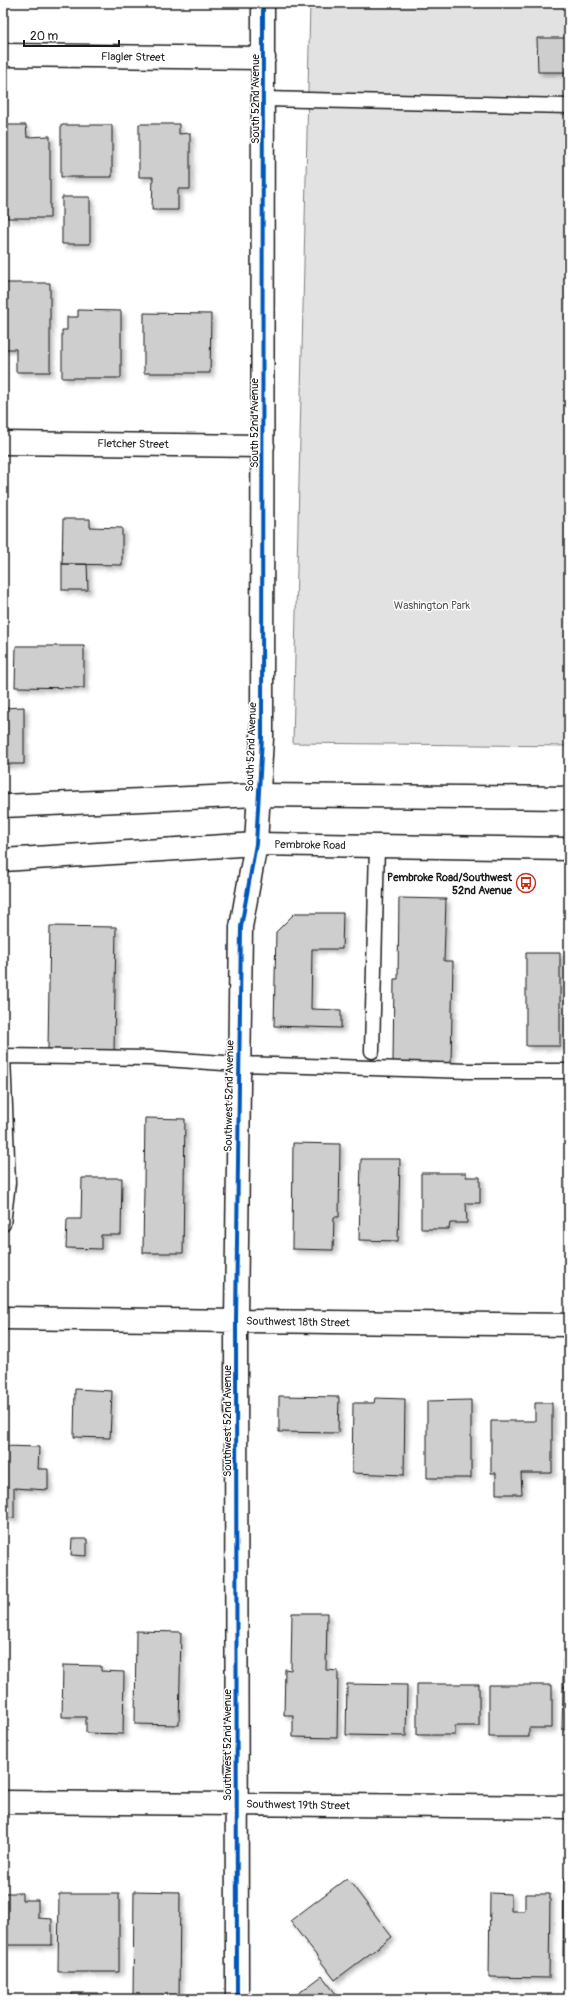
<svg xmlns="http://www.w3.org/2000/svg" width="572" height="2002" font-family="Pangolin,sans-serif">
<defs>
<filter id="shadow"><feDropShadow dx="3.5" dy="3.5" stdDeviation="2" flood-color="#0004"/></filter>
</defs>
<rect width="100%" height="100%" fill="#fff"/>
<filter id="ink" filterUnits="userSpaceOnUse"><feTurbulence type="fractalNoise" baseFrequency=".025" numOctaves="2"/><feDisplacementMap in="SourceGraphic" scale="8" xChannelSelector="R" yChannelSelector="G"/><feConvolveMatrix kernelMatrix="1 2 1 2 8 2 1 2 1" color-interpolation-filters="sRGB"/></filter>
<g filter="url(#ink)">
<path fill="#e2e2e2" stroke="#7f7f7f" d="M310,3H569V746L293,743Z"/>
<path fill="#cecece" stroke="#1c1c1c" filter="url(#shadow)" d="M537,38H569V72H538Z
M139,124H179V134L190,133V189H178V210H152L153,177H139Z
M3,125H26L27,137L50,136V218H7V184H3Z
M61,125H112V177H61Z
M62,197H90V244H62Z
M3,283H50V372H16V349H3Z
M78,310L121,311V378H62V330H67V317H78Z
M144,313L211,314L210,373H144Z
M63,519H90V527L122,528V565L62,564Z
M62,564H87L88,590H62Z
M16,646H84V688L15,687Z
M24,707V764H3V708Z
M399,898L446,899L444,961H453L451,1063L393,1062L394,979H398Z
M295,913H343L342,949H312L311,1009L341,1010V1028L274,1026L276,932Z
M50,926L116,927L114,1051L48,1049Z
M526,953H560V1046H526Z
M145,1118L185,1119L183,1253H143Z
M293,1143L340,1144L339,1217H334L333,1250L292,1249Z
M361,1159H400L398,1241L359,1240Z
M421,1173H466V1177H480V1203H466L467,1223H450L449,1229H421Z
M82,1178H122L121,1235H101V1249L66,1248L67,1219H81Z
M567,1180H569V1203H566Z
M75,1389L112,1391L110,1438L74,1437Z
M279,1396L339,1397L338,1433L279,1432Z
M375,1398L405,1399L404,1475L352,1473L353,1403H374Z
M471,1400V1478H427V1401Z
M535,1403H552V1473H521L522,1494H496V1473H491V1421H535Z
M4,1446L39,1447L38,1469H48V1490L14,1488V1518L3,1517Z
M72,1539H87V1556L71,1555Z
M292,1613H327L326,1670L338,1671L337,1738L293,1737V1715H284L285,1669L291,1670Z
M136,1631L181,1632L179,1725L135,1724Z
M563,1660H569V1687H563Z
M63,1665L101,1666V1671L124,1672L123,1734L86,1733V1717H62Z
M347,1684L407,1685L406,1736L346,1735Z
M417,1684H479V1726H455V1735H417Z
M489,1685H552V1728H529V1737H489Z
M563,1687H569V1729H562Z
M347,1878L392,1937L335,1980L290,1921Z
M564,1878H569V1956H563Z
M134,1891L180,1892L179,1999H133Z
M3,1893H22V1900H38V1918L52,1919V1945H3Z
M490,1893L511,1894V1911H525V1894H550L549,1978L489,1977Z
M59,1894H119V1972H58Z
M322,1976L340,1999H291Z
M72,1993H98V1999H72Z"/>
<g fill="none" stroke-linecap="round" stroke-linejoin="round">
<defs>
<path id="lane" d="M264,99L569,106
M372,1051L377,846
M3,1056L150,1058L238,1064L469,1071H569
M3,1056L8,1183L3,1224"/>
<path id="street" d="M3,55L264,58
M3,443L263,446
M3,1318L569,1325
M3,1802L569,1807
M237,1999L236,1321L241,927L256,844L262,738L263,3"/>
<path id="secondary" d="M3,806L258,795L569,798
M3,860L256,844L569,849"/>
</defs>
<use href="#lane" stroke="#1c1c1c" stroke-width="17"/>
<use href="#street" stroke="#1c1c1c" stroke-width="25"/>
<use href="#secondary" stroke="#1c1c1c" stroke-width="25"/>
<use href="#lane" stroke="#fff" stroke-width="14"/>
<use href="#street" stroke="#fff" stroke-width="22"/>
<use href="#secondary" stroke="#fff" stroke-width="22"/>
<defs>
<path id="cycleway" d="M237,1999L236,1321L241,927L256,844L262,738L263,3"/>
</defs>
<use href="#cycleway" stroke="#fff" stroke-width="6"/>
<use href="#cycleway" stroke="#0057b8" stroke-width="4"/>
</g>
</g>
<defs>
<symbol id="bus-ring" viewBox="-11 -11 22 22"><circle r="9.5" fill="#fff" stroke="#c8321e" stroke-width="1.5"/><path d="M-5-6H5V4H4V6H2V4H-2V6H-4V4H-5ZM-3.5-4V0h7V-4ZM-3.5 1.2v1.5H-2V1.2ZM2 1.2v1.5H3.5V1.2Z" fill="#c8321e"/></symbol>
</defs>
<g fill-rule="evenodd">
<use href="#bus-ring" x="515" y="872" width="22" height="22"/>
</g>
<g text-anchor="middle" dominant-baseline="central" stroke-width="3" stroke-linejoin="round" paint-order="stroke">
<g font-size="11" fill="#1c1c1c" stroke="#fff">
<text transform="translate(133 57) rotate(1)">Flagler Street</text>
<text transform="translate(255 99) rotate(-90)">South 52nd Avenue</text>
<text transform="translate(254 423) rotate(-90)">South 52nd Avenue</text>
<text transform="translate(133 444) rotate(1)">Fletcher Street</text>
<text transform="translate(251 747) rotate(-88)">South 52nd Avenue</text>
<text transform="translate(310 845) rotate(1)">Pembroke Road</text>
<text transform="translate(229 1096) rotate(-89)">Southwest 52nd Avenue</text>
<text transform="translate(298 1322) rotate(1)">Southwest 18th Street</text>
<text transform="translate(227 1421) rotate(-90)">Southwest 52nd Avenue</text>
<text transform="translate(227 1745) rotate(-90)">Southwest 52nd Avenue</text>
<text transform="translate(298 1805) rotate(1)">Southwest 19th Street</text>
</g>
<g font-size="11" fill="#575757" stroke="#fff">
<text x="432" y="605">Washington Park</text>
</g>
<g font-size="11" font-weight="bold" fill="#1c1c1c" stroke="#fff" text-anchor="end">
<text x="512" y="877">Pembroke Road/Southwest<tspan x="512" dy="13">52nd Avenue</tspan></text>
</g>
</g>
<rect width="572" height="2002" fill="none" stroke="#fff" stroke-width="16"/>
<rect x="8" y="8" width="556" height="1986" fill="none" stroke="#1c1c1c" stroke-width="1.5" filter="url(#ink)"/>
<path d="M24 40v6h95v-6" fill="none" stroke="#1c1c1c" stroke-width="2"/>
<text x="30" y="40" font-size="12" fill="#1c1c1c" stroke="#ffffff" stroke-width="3" paint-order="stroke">20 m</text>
</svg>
